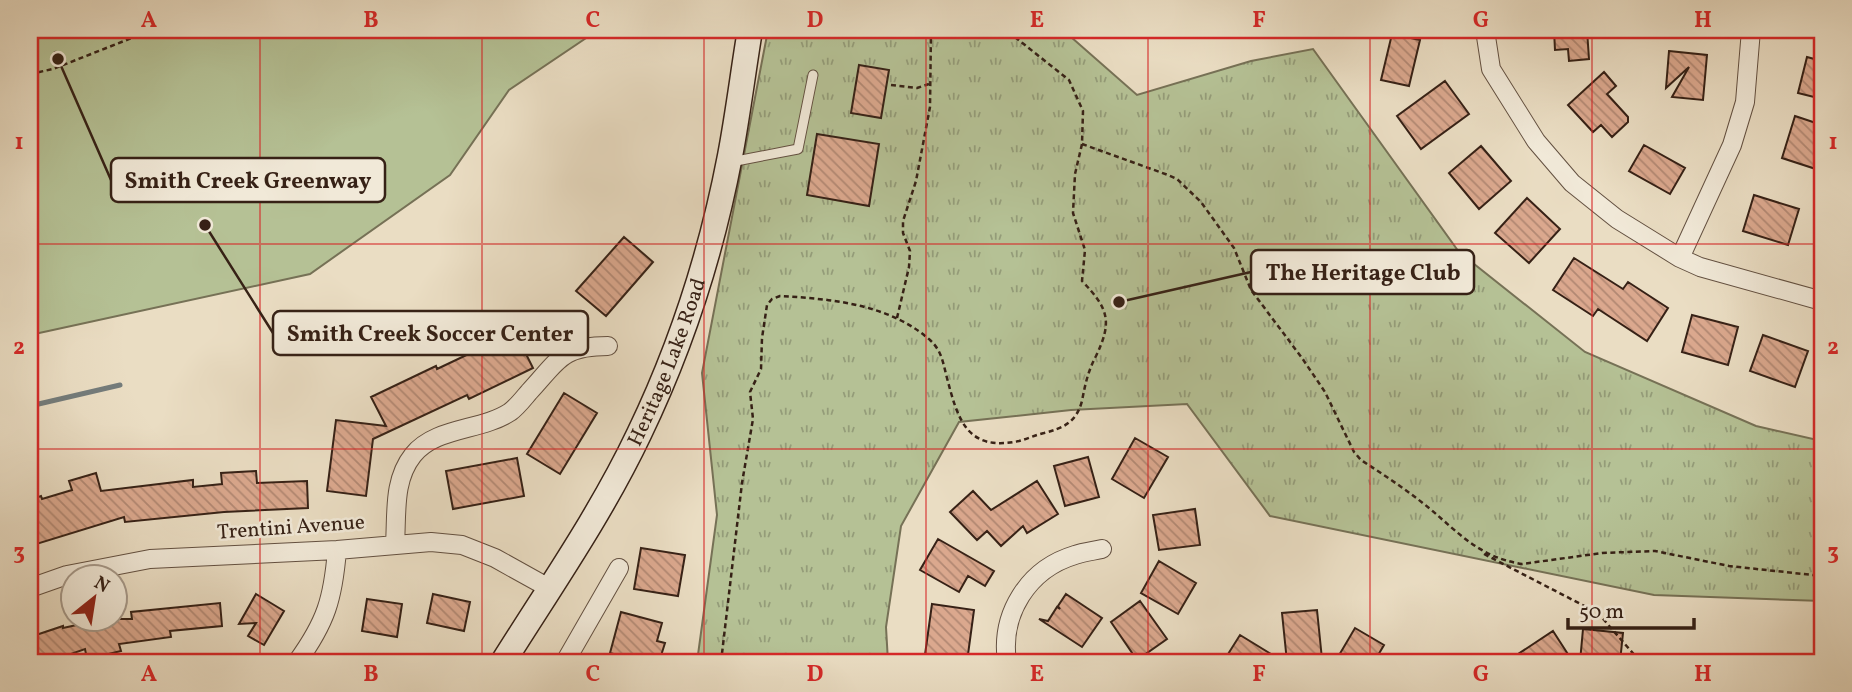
<svg xmlns="http://www.w3.org/2000/svg" width="1852" height="692" font-family="Vollkorn,serif">
<defs>
<pattern id="grass-tufts" width="24" height="20" patternUnits="userSpaceOnUse" patternTransform="scale(1.75)"><rect width="24" height="20" fill="#b5c195"/><path d="M3 7l-1-3M5 7V3M7 7l1-3M15 17l-1-3M17 17v-4M19 17l1-3" fill="none" stroke="#949c79"/></pattern>
<pattern id="building-back-hatch" width="6" height="6" patternUnits="userSpaceOnUse" patternTransform="scale(1.75)"><rect width="6" height="6" fill="#dba88e"/><path d="M-1 5l2 2M0 0l6 6M5-1l2 2" fill="none" stroke="#b28873"/></pattern>
</defs>
<rect width="100%" height="100%" fill="#eaddc3"/>
<filter id="stains"><feTurbulence type="fractalNoise" baseFrequency=".00286" numOctaves="4"/><feColorMatrix values="0 0 0 0 .2 0 0 0 0 .09 0 0 0 0 .02 0 0 0 .5 -.17"/></filter>
<radialGradient id="worn" r=".72"><stop offset=".6" stop-color="#630" stop-opacity="0"/><stop offset="1" stop-color="#630" stop-opacity=".3"/></radialGradient>
<path fill="url(#grass-tufts)" stroke="#767156" stroke-width="2" d="M768,30H1063L1137,95L1251,61L1313,49L1459,252L1585,352L1756,426L1822,441V601L1654,595L1270,516L1187,404L1071,410L959,422L901,526L886,627L888,662H697L717,515L702,373Z"/>
<path fill="#b5c195" stroke="#767156" stroke-width="2" d="M30,30H598L509,90L450,175L310,274L30,335Z"/>
<g fill="none" stroke-linecap="round" stroke-linejoin="round">
<path stroke="#747c7b" stroke-width="5" d="M30,406L120,385"/>
</g>
<path fill="url(#building-back-hatch)" stroke="#362116" stroke-width="2" d="M1554,30H1587L1589,59L1569,61L1568,49L1555,50Z
M1392,34L1420,40L1409,86L1381,80Z
M1669,51L1707,55L1703,100L1672,97L1689,67L1666,88Z
M1807,57L1822,61V99L1798,93Z
M859,65L889,70L881,118L851,113Z
M1604,72L1616,86L1607,94L1628,117V122L1612,137L1601,125L1593,132L1568,105Z
M1445,81L1469,114L1421,149L1397,116Z
M1795,116L1822,125V171L1782,158Z
M817,134L879,144L869,206L807,195Z
M1644,145L1685,168L1670,194L1629,171Z
M1481,146L1511,181L1479,209L1449,173Z
M1754,195L1799,209L1788,245L1743,231Z
M1527,198L1560,229L1529,263L1495,233Z
M624,237L653,262L606,316L576,291Z
M1574,258L1623,289L1628,282L1668,308L1647,341L1598,309L1593,316L1553,290Z
M1692,315L1738,327L1728,365L1682,352Z
M515,332L533,368L469,399L467,395L373,439L366,496L327,491L336,420L386,426L371,397L436,366L437,369Z
M1763,335L1808,351L1795,387L1750,371Z
M564,393L597,413L560,474L527,454Z
M1135,438L1168,457L1144,498L1112,479Z
M1088,457L1099,497L1065,506L1054,466Z
M517,458L524,496L453,509L446,471Z
M256,471L257,483L307,481L308,508L224,512L125,522L124,517L30,546V500L41,496L42,499L72,490L69,481L96,473L101,491L193,480V487L222,484L221,473Z
M1037,481L1058,514L1027,533L1023,526L1001,546L987,531L977,540L950,512L973,491L991,510Z
M1195,509L1200,545L1159,550L1153,515Z
M938,539L994,571L985,586L968,576L959,592L920,570Z
M641,548L685,555L678,596L634,589Z
M1159,561L1196,583L1178,614L1141,593Z
M256,594L284,611L264,645L248,636L256,623L239,624Z
M433,594L470,602L464,631L427,623Z
M1066,594L1102,618L1082,647L1039,619L1048,621L1057,607L1060,609L1058,606Z
M367,599L402,604L397,637L362,631Z
M1140,601L1167,639L1137,660L1111,622Z
M220,603L222,626L170,631L171,637L119,644L121,651L87,659L85,649L48,662H35L30,647V637L63,626V628L104,619H132L131,612Z
M932,604L974,610L967,662H924Z
M1317,610L1322,659L1287,662L1282,613Z
M621,612L662,623L657,641L665,643L659,662H643L610,653Z
M1355,628L1384,645L1374,662H1335Z
M1583,629L1623,633L1620,662H1580Z
M1553,631L1573,662H1506Z
M1240,635L1284,662H1223Z"/>
<g fill="none" stroke-linecap="round" stroke-linejoin="round">
<defs>
<path id="lane" d="M731,162L798,149L813,75"/>
<path id="street" d="M1485,30L1491,69L1536,141L1572,183L1617,219L1680,258L1700,267L1822,301
M1680,258L1732,145L1745,102L1751,30
M395,544C397,513 393,480 413,455C435,427 481,431 510,412C517,407 523,399 529,392C558,361 561,346 608,346
M30,588L67,575L150,559L337,550L431,542L462,545L495,558L549,588
M297,662C326,622 333,599 337,550
M565,662L619,568
M1007,662C1000,614 1028,569 1075,555C1083,552 1093,551 1102,549"/>
<g id="secondary">
<path id="s1" d="M503,662C550,587 601,514 639,434C681,347 712,250 730,156C738,114 743,72 750,30"/>
</g>
</defs>
<use href="#lane" stroke="#635041" stroke-width="11"/>
<use href="#street" stroke="#635041" stroke-width="20"/>
<use href="#secondary" stroke="#362116" stroke-width="27"/>
<path stroke="#362116" stroke-width="2.5" stroke-dasharray="5 3.5" stroke-linecap="butt" d="M55,51L58,67
M30,74L53,69L152,30
M891,85L917,88L929,84
M1082,144L1168,175L1177,179L1201,202L1234,248L1251,290L1302,358L1325,392L1354,452L1361,460C1384,475 1407,490 1429,508C1460,534 1479,557 1522,564L1602,553L1655,551L1729,566L1822,576
M897,318L909,267L910,251L903,233V221L916,181L930,107L931,30
M1484,554L1598,613L1637,658V662
M721,662L742,483L753,419L750,392L761,369L762,338L767,305L772,299L780,296C832,299 889,304 930,340C942,351 943,363 947,378C958,420 967,452 1019,441C1027,439 1035,435 1044,433C1063,428 1076,423 1082,401C1085,385 1088,371 1096,356C1113,321 1108,308 1082,281L1085,250L1073,213L1075,174L1082,144L1083,111L1069,80L1006,30"/>
<use href="#lane" stroke="#f1e9d8" stroke-width="9"/>
<use href="#street" stroke="#f1e9d8" stroke-width="18"/>
<use href="#secondary" stroke="#f1e9d8" stroke-width="24"/>
</g>
<path fill="none" stroke="#d62828" stroke-width="2" stroke-opacity="0.55" d="M260,30V662M482,30V662M704,30V662M926,30V662M1148,30V662M1370,30V662M1592,30V662M30,244H1822M30,449H1822"/>
<g text-anchor="middle" dominant-baseline="central" stroke-width="5" stroke-linejoin="round" paint-order="stroke">
<g font-size="21" fill="#362116" stroke="#f1e9d8">
<text stroke="none"><textPath href="#s1" startOffset="343">Heritage Lake Road</textPath></text>
<text transform="translate(291 528) rotate(-4)">Trentini Avenue</text>
</g>
</g>
<path fill="none" stroke="#362116" stroke-width="2.5" d="M58 59L111 180M1119 302L1251 272M205 225L273 333"/>
<g fill="#362116" stroke="#f1e9d8" stroke-width="2.5">
<circle cx="58" cy="59" r="7"/>
<circle cx="1119" cy="302" r="7"/>
<circle cx="205" cy="225" r="7"/>
</g>
<g fill="#f1e9d8" stroke="#362116" stroke-width="2.5">
<rect x="111" y="158" width="274" height="44" rx="7"/>
<rect x="1251" y="250" width="223" height="44" rx="7"/>
<rect x="273" y="311" width="315" height="44" rx="7"/>
</g>
<g font-size="23" text-anchor="middle" font-weight="bold" fill="#362116">
<text x="248" y="188">Smith Creek Greenway</text>
<text x="1363" y="280">The Heritage Club</text>
<text x="430" y="341">Smith Creek Soccer Center</text>
</g>
<rect width="1852" height="692" fill="none" stroke="#eaddc3" stroke-width="77"/>
<g transform="translate(94 598) rotate(30)"><circle r="33" fill="#f1e9d8" stroke="#a6998a" stroke-width="2"/>
<path d="M0-5L12 26L0 18L-12 26Z" fill="#8f2418"/>
<text y="-10" font-size="19" font-weight="bold" text-anchor="middle" fill="#362116">N</text>
</g>
<path d="M1568 618v10h126v-10" fill="none" stroke="#362116" stroke-width="3.5"/>
<text x="1579" y="618" font-size="21" fill="#362116" stroke="#f1e9d8" stroke-width="5" paint-order="stroke">50 m</text>
<rect x="38" y="38" width="1776" height="616" fill="none" stroke="#d62828" stroke-width="2.5"/>
<g font-size="23" text-anchor="middle" font-weight="bold" fill="#d62828">
<text x="149" y="27">A</text>
<text x="371" y="27">B</text>
<text x="593" y="27">C</text>
<text x="815" y="27">D</text>
<text x="1037" y="27">E</text>
<text x="1259" y="27">F</text>
<text x="1481" y="27">G</text>
<text x="1703" y="27">H</text>
<text x="19" y="149">1</text>
<text x="1833" y="149">1</text>
<text x="19" y="354">2</text>
<text x="1833" y="354">2</text>
<text x="19" y="559">3</text>
<text x="1833" y="559">3</text>
<text x="149" y="681">A</text>
<text x="371" y="681">B</text>
<text x="593" y="681">C</text>
<text x="815" y="681">D</text>
<text x="1037" y="681">E</text>
<text x="1259" y="681">F</text>
<text x="1481" y="681">G</text>
<text x="1703" y="681">H</text>
</g>
<rect width="100%" height="100%" filter="url(#stains)"/>
<rect width="100%" height="100%" fill="url(#worn)"/>
</svg>
